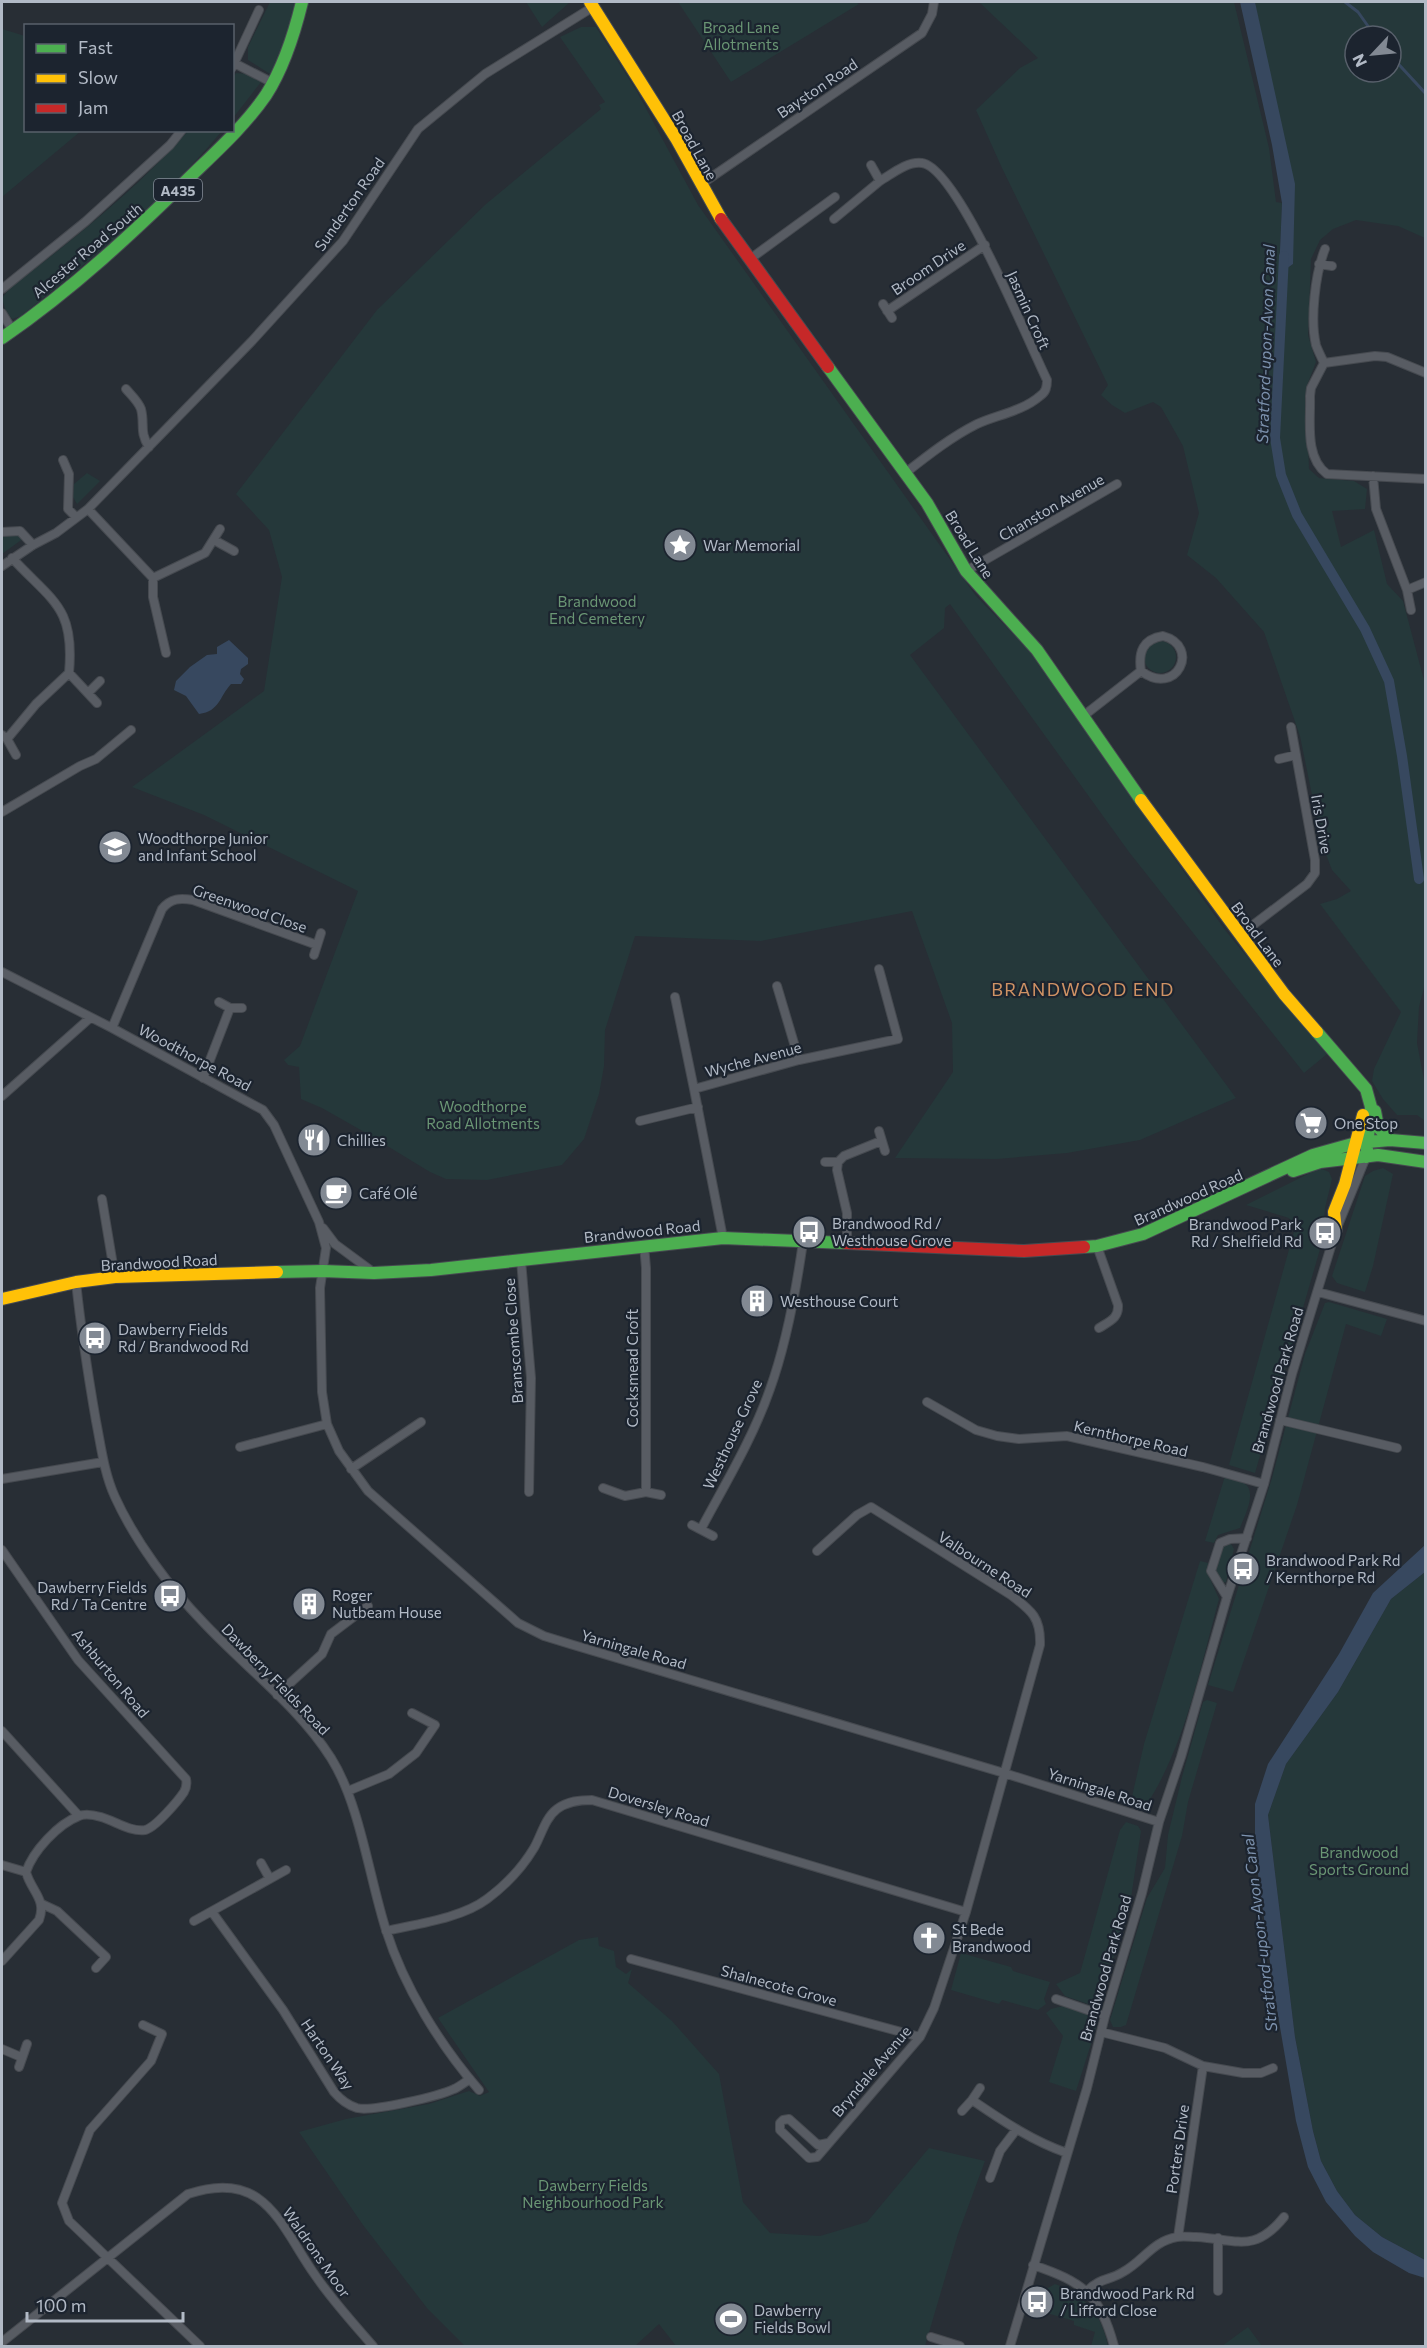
<svg xmlns="http://www.w3.org/2000/svg" width="1427" height="2348" font-family="Commissioner,sans-serif">
<rect width="100%" height="100%" fill="#282e35"/>
<path fill="#25383a" fill-rule="evenodd" d="M270,2H291L297,4L284,49L270,74L248,60V47Z
M526,2H570L542,27Z
M678,2H856L859,4L731,82Z
M979,2H1234L1269,148L1276,202L1282,203L1279,274L1293,264L1263,43L1255,2H1425V238L1398,226L1356,220L1333,229L1320,240L1311,259L1308,335L1316,362L1306,388L1309,469L1319,478L1354,481L1367,489L1365,509L1332,511L1341,547L1374,530L1387,584L1403,601L1425,684L1426,980L1419,1007L1417,1043L1425,1085V1121L1417,1115H1397L1383,1099L1372,1081L1374,1069L1401,1012L1320,904L1337,899L1351,891L1332,870L1322,844L1300,736L1264,632L1216,578L1187,555L1199,513L1183,446L1161,407L1153,402L1125,413L1112,405L1101,395L1108,385L1002,168L976,110L1020,68L1038,58ZM1355,36H1391V72H1355Z
M581,27H596L636,90L698,205L976,596L1038,659L1109,766L1225,930L1327,1054L1304,1073L1129,852L950,604L945,608L944,628L910,655L1236,1098L1140,1140L1067,1153L997,1159L895,1158L953,1072L952,1023L912,911L761,941L635,936L605,1030L604,1066L599,1094L584,1139L562,1165L487,1180L446,1179L430,1172L366,1133L322,1108L301,1099L299,1067L288,1065L284,1060L300,1046L358,891L204,815L132,787L264,691L282,577L269,530L236,494L377,310L486,204L601,109L599,105L605,102L560,37Z
M2,29L25,36L26,130L81,131L2,197Z
M236,73L248,74L261,82L233,118V77Z
M188,131H222C163,201 92,259 21,316L12,319L6,312L2,298L11,287C74,239 135,191 188,131Z
M87,473L100,481L77,504L73,497L74,484Z
M13,532L24,538L2,554V535Z
M1144 657a16 16 0 1 1 32 0a16 16 0 1 1-32 0Z
M1320,1168L1329,1172L1332,1179L1325,1208L1323,1239L1255,1473L1229,1465L1295,1228L1289,1218L1246,1205Z
M1383,1168L1393,1174L1373,1266L1365,1292L1337,1283L1332,1276L1365,1176L1373,1171Z
M1329,1302L1387,1319L1381,1336L1346,1324L1297,1505L1233,1692L1208,1685L1272,1478L1305,1354L1325,1303Z
M1225,1476C1230,1478 1239,1480 1244,1483C1258,1492 1244,1517 1240,1528L1218,1535L1214,1543L1205,1541Z
M1231,1544L1234,1549L1226,1582L1223,1583L1215,1570L1223,1545Z
M1200,1561L1208,1563L1207,1572L1219,1599C1200,1668 1186,1743 1147,1804L1131,1801L1144,1744Z
M1425,1572V2260L1382,2237L1355,2215L1337,2191L1321,2161L1313,2131L1295,2037L1268,1815L1286,1764L1338,1692L1391,1599Z
M1207,1700L1217,1703L1188,1802L1182,1836L1126,2025L1121,2027H1113L1110,2020L1147,1898L1165,1868L1168,1835L1182,1777L1203,1702Z
M1126,1822L1138,1826L1141,1831L1131,1898L1100,2003L1094,2006L1065,1996L1056,1984L1080,1973L1120,1830Z
M598,1937L599,1946L614,1951L616,1967L626,1974L632,1969L628,1983L672,2021L719,2074L743,2202L770,2233L820,2236L867,2222L929,2148L985,2161L958,2234L925,2346H676L659,2324L635,2346H465L427,2308L363,2225L299,2132L346,2119L429,2104L469,2091L480,2096L489,2092L438,2018L579,1940Z
M961,1953L1011,1967L1013,1971L1050,1982L1044,1999L1046,2004L1038,2010L1002,2000L999,2004L951,1990Z
M1067,2005L1095,2015L1098,2022L1076,2091L1049,2082L1063,2036L1046,2013L1051,2009Z
M1055,2284C1085,2294 1102,2315 1108,2346H1091L1095,2332L1074,2325V2321L1033,2309L1039,2293Z
M1248,2327L1262,2346H1222Z"/>
<path fill="#37485f" d="M1240,2H1255L1295,184L1293,264L1279,274L1282,203L1272,145Z
M229,640L248,658V664L241,669L240,674L244,679L241,684H231C219,697 220,711 199,714L186,696L174,690L176,681L190,667L207,655L217,654V647Z
M1425,1545V1572L1391,1599L1338,1692L1286,1764L1268,1815L1295,2037L1313,2131L1321,2161L1337,2191L1355,2215L1382,2237L1425,2260V2278L1409,2273L1373,2252L1355,2236L1326,2202L1308,2167L1296,2121L1274,1992L1255,1852V1804L1268,1764L1339,1654L1373,1593Z"/>
<g fill="none" stroke-linecap="round" stroke-linejoin="round">
<path stroke="#37485f" stroke-width="3" d="M1345,2L1358,12L1375,36
M1391,56L1426,94"/>
<path stroke="#37485f" stroke-width="10" d="M1284,256L1275,438L1281,475L1297,515L1365,629L1389,681L1402,756L1419,879"/>
<defs>
<path id="street" d="M236,64L273,83
M232,68L259,10
M871,165L880,181C892,174 907,161 922,163C958,168 1029,344 1047,380C1047,387 1046,392 1040,396C1023,411 997,415 977,424C951,437 927,456 904,474
M700,185L922,33L932,14L934,2
M834,219L880,181
M750,259L835,197
M1319,264L1332,266
M2,289L85,222L170,145L182,130
M883,304L892,318
M887,311L985,245
M2,313L13,331
M1324,363L1311,388L1310,396C1311,420 1304,457 1327,474L1426,479
M1324,363C1322,358 1318,351 1316,345C1310,320 1315,274 1325,249
M1324,363L1375,356L1387,357L1426,373
M126,389C131,395 138,401 141,409C145,424 139,432 149,447
M63,460L69,474L68,509L76,517
M1373,476L1376,509L1407,590L1411,610
M88,509L153,578L205,553L220,529
M2,532L20,531L33,545
M214,540L234,551
M2,566L33,545L56,533L88,509L252,341L343,241L418,129L485,74L593,7
M966,571L1117,484
M153,578V597L166,653
M1407,590L1426,582
M1163,636C1201,646 1177,698 1141,671C1138,652 1143,639 1163,636Z
M69,673L97,703
M88,693L100,681
M1082,717L1141,671
M2,735L7,739L16,755
M7,739L36,704L69,673C75,607 53,602 12,558
M1279,759L1296,755
M2,812L80,766L96,759L131,730
M1240,935L1307,884L1315,873V860L1291,727
M314,955L321,933
M2,972L112,1028L263,1110L274,1125L319,1222L326,1248L320,1288L322,1392L327,1424L339,1451L368,1491L518,1623L544,1636L570,1644L1004,1773L1159,1822
M777,986L799,1060
M675,997L694,1089
M219,1002L230,1008H242
M112,1028L162,909C171,898 180,898 193,900L317,945
M203,1078L230,1008
M2,1096L90,1018
M640,1121L698,1107
M879,1131L885,1151
M825,1162H838
M102,1199L115,1277
M323,1228L335,1244L373,1272
M723,1238L694,1089L799,1060L898,1039L879,969
M847,1243V1213L837,1170L838,1162L844,1156L881,1141
M644,1245L646,1268V1492
M1097,1246L1118,1305C1119,1318 1110,1321 1099,1328
M521,1260L531,1378L529,1492
M76,1282C81,1329 88,1375 96,1421C101,1446 104,1473 115,1497C135,1541 170,1588 203,1622C245,1667 298,1706 331,1758C360,1804 369,1877 386,1930C404,1987 440,2045 479,2090
M1318,1292L1426,1321
M927,1402L976,1430L997,1436L1019,1439L1067,1436L1203,1467L1264,1484
M1280,1420L1397,1448
M240,1447L327,1424
M351,1469L421,1422
M2,1479L103,1462
M603,1488L625,1496L646,1492L661,1495
M692,1525L713,1536
M701,1529C725,1484 753,1438 770,1389C787,1342 796,1291 803,1242
M2,1550L78,1660L186,1779C187,1784 187,1787 184,1792C178,1801 155,1828 145,1830C130,1832 115,1821 101,1817C94,1815 86,1813 79,1816C58,1824 33,1851 26,1872C31,1891 47,1899 39,1920L2,1961
M817,1551L857,1515L871,1507L1011,1595C1032,1611 1041,1618 1040,1645L966,1912L934,2008L920,2037L817,2157L809,2158L780,2130V2123L783,2120L789,2119L818,2145L828,2143
M1227,1597L1211,1571L1220,1543L1230,1539L1247,1538
M277,1695L322,1654L331,1634L368,1606
M2,1731L79,1816
M348,1791L389,1774L416,1753L435,1725L412,1713
M261,1863L270,1879
M2,1865L26,1872
M42,1904L57,1911L106,1957L96,1968
M212,1912L283,2010L334,2092C340,2099 347,2105 357,2108C372,2112 439,2096 454,2089C459,2087 465,2082 470,2079
M194,1921L286,1870
M386,1931C417,1924 462,1918 487,1899C506,1885 522,1868 534,1848C541,1836 545,1818 557,1809C568,1801 580,1800 592,1800L966,1912
M631,1959L920,2037
M1056,1999L1105,2016
M143,2025L162,2034L151,2061L90,2130L62,2203L69,2221L200,2346
M1101,2032L1165,2048L1203,2066L1243,2073H1261L1273,2068
M2,2049L21,2057
M19,2067L27,2044
M972,2100C1003,2121 1032,2141 1067,2153
M962,2111L972,2100L980,2088
M990,2178L1000,2151L1016,2130
M1178,2237L1203,2066
M1033,2265C1083,2282 1100,2294 1114,2346
M1087,2291C1101,2277 1109,2281 1123,2272C1143,2261 1153,2241 1177,2237C1183,2236 1190,2237 1196,2237C1237,2239 1254,2254 1284,2217
M1218,2291V2238
M931,2337L960,2346
M2,2342L188,2194C265,2168 280,2225 315,2275C332,2300 353,2323 373,2346
M1010,2346L1087,2088L1105,2016L1142,1893L1159,1822L1181,1757L1227,1597L1264,1484L1292,1374L1336,1230L1366,1157"/>
<path id="fast" d="M2,338C73,289 134,232 195,172C220,148 246,124 266,95C284,67 294,35 302,2
M828,367L927,503L966,571L1037,650L1141,800
M1317,1032L1366,1089L1371,1107L1366,1157
M1375,1111L1378,1127L1390,1140
M1293,1171L1320,1162L1378,1155L1426,1162
M1084,1247L1097,1246L1143,1234L1313,1155L1356,1143L1390,1140L1426,1143
M277,1272L323,1271L374,1273L431,1270L723,1238L846,1243"/>
<path id="slow" d="M590,2L677,140L721,219
M1141,800L1284,994L1317,1032
M1336,1230L1334,1212L1345,1184L1363,1115
M2,1299L76,1282L115,1277L277,1272"/>
<path id="jam" d="M721,219L828,367
M846,1243L1024,1251L1084,1247"/>
</defs>
<use href="#street" stroke="#464a50" stroke-width="10"/>
<use href="#fast" stroke="#464a50" stroke-width="14"/>
<use href="#slow" stroke="#464a50" stroke-width="14"/>
<use href="#jam" stroke="#464a50" stroke-width="14"/>
<use href="#street" stroke="#585c63" stroke-width="8"/>
<use href="#fast" stroke="#4caf50" stroke-width="12"/>
<use href="#slow" stroke="#ffc107" stroke-width="12"/>
<use href="#jam" stroke="#c62828" stroke-width="12"/>
</g>
<defs>
<symbol id="sight-disc" viewBox="-11 -11 22 22"><circle r="9.5" fill="#828993" stroke="#1c242f"/><path d="M0-6L1.8-2.2L6-1.7L2.9 1.2L3.7 5.4L0 3.3L-3.7 5.4L-2.9 1.2L-6-1.7L-1.8-2.2Z" fill="#fff"/></symbol>
<symbol id="school-disc" viewBox="-11 -11 22 22"><circle r="9.5" fill="#828993" stroke="#1c242f"/><path d="M0-5L7-2L0 1L-7-2ZM-4 1L0 2.5L4 1V4Q0 6-4 4Z" fill="#fff"/></symbol>
<symbol id="supermarket-disc" viewBox="-11 -11 22 22"><circle r="9.5" fill="#828993" stroke="#1c242f"/><path d="M-6-5.5h2.5l.6 2H6L4.5 2H-2.5L-4.4-4H-6ZM-1.5 3.2a1.3 1.3 0 1 0 .1 0ZM3 3.2a1.3 1.3 0 1 0 .1 0Z" fill="#fff"/></symbol>
<symbol id="restaurant-disc" viewBox="-11 -11 22 22"><circle r="9.5" fill="#828993" stroke="#1c242f"/><path d="M-5-6h1v4h1v-4h1v4h1v-4h1v5L-1.5 .5V6h-2V.5L-5-1ZM5-6V6H3V1.5H1.5Q1.5-4 5-6Z" fill="#fff"/></symbol>
<symbol id="cafe-disc" viewBox="-11 -11 22 22"><circle r="9.5" fill="#828993" stroke="#1c242f"/><path d="M-5.5-4.5H6V0H3Q3 3.5 0 3.5H-2.5Q-5.5 3.5-5.5 0ZM3-3.2v2h1.7v-2ZM-6 4.5H4V6H-6Z" fill="#fff"/></symbol>
<symbol id="bus-disc" viewBox="-11 -11 22 22"><circle r="9.5" fill="#828993" stroke="#1c242f"/><path d="M-5-6H5V4H4V6H2V4H-2V6H-4V4H-5ZM-3.5-4V0h7V-4ZM-3.5 1.2v1.5H-2V1.2ZM2 1.2v1.5H3.5V1.2Z" fill="#fff"/></symbol>
<symbol id="building-disc" viewBox="-11 -11 22 22"><circle r="9.5" fill="#828993" stroke="#1c242f"/><path d="M-4-6H4V6H1V3H-1V6H-4ZM-2.5-4.3h1.7v1.8h-1.7ZM.8-4.3h1.7v1.8H.8ZM-2.5-1h1.7V.8h-1.7ZM.8-1h1.7V.8H.8Z" fill="#fff"/></symbol>
<symbol id="church-disc" viewBox="-11 -11 22 22"><circle r="9.5" fill="#828993" stroke="#1c242f"/><path d="M-1.2-6h2.4v3.5h3.3v2.4h-3.3V6h-2.4V-.1h-3.3v-2.4h3.3Z" fill="#fff"/></symbol>
<symbol id="stadium-disc" viewBox="-11 -11 22 22"><circle r="9.5" fill="#828993" stroke="#1c242f"/><path d="M0-5a6.5 5 0 1 0 0 10a6.5 5 0 1 0 0-10ZM-3.5-1.8h7v3.6h-7Z" fill="#fff"/></symbol>
</defs>
<g fill-rule="evenodd">
<use href="#sight-disc" x="661" y="526" width="38" height="38"/>
<use href="#school-disc" x="96" y="828" width="38" height="38"/>
<use href="#supermarket-disc" x="1292" y="1104" width="38" height="38"/>
<use href="#restaurant-disc" x="295" y="1121" width="38" height="38"/>
<use href="#cafe-disc" x="317" y="1174" width="38" height="38"/>
<use href="#bus-disc" x="790" y="1213" width="38" height="38"/>
<use href="#bus-disc" x="1306" y="1214" width="38" height="38"/>
<use href="#building-disc" x="738" y="1282" width="38" height="38"/>
<use href="#bus-disc" x="76" y="1319" width="38" height="38"/>
<use href="#bus-disc" x="1224" y="1550" width="38" height="38"/>
<use href="#bus-disc" x="151" y="1577" width="38" height="38"/>
<use href="#building-disc" x="290" y="1585" width="38" height="38"/>
<use href="#church-disc" x="910" y="1919" width="38" height="38"/>
<use href="#bus-disc" x="1018" y="2283" width="38" height="38"/>
<use href="#stadium-disc" x="712" y="2300" width="38" height="38"/>
</g>
<g text-anchor="middle" dominant-baseline="central" stroke-width="4.5" stroke-linejoin="round" paint-order="stroke">
<rect fill="#1c242f" stroke="#858d99" stroke-width="1.5" x="154" y="179" width="48" height="22" rx="4.5"/>
<g font-size="14" font-weight="bold" fill="#b2bac6">
<text x="178" y="190">A435</text>
</g>
<g font-size="15" fill="#6a9674" stroke="#1c242f">
<text x="741" y="27">Broad Lane<tspan x="741" dy="17">Allotments</tspan></text>
<text x="597" y="601">Brandwood<tspan x="597" dy="17">End Cemetery</tspan></text>
<text x="483" y="1106">Woodthorpe<tspan x="483" dy="17">Road Allotments</tspan></text>
<text x="1359" y="1852">Brandwood<tspan x="1359" dy="17">Sports Ground</tspan></text>
<text x="593" y="2185">Dawberry Fields<tspan x="593" dy="17">Neighbourhood Park</tspan></text>
</g>
<g font-size="15" fill="#b2bac6" stroke="#1c242f">
<text transform="translate(817 88) rotate(-34)">Bayston Road</text>
<text transform="translate(695 145) rotate(61)">Broad Lane</text>
<text transform="translate(349 204) rotate(-55)">Sunderton Road</text>
<text transform="translate(87 250) rotate(-40)">Alcester Road South</text>
<text transform="translate(928 267) rotate(-34)">Broom Drive</text>
<text transform="translate(1029 310) rotate(66)">Jasmin Croft</text>
<text transform="translate(1051 507) rotate(-30)">Chanston Avenue</text>
<text transform="translate(970 544) rotate(58)">Broad Lane</text>
<text transform="translate(1322 824) rotate(80)">Iris Drive</text>
<text transform="translate(250 908) rotate(19)">Greenwood Close</text>
<text transform="translate(1258 934) rotate(53)">Broad Lane</text>
<text transform="translate(195 1057) rotate(28)">Woodthorpe Road</text>
<text transform="translate(753 1059) rotate(-15)">Wyche Avenue</text>
<text transform="translate(1188 1197) rotate(-24)">Brandwood Road</text>
<text transform="translate(642 1231) rotate(-6)">Brandwood Road</text>
<text transform="translate(159 1262) rotate(-3)">Brandwood Road</text>
<text transform="translate(513 1341) rotate(-94)">Branscombe Close</text>
<text transform="translate(632 1368) rotate(-90)">Cocksmead Croft</text>
<text transform="translate(1277 1380) rotate(-74)">Brandwood Park Road</text>
<text transform="translate(732 1434) rotate(-65)">Westhouse Grove</text>
<text transform="translate(1131 1438) rotate(13)">Kernthorpe Road</text>
<text transform="translate(985 1564) rotate(33)">Valbourne Road</text>
<text transform="translate(634 1649) rotate(16)">Yarningale Road</text>
<text transform="translate(111 1673) rotate(50)">Ashburton Road</text>
<text transform="translate(276 1679) rotate(46)">Dawberry Fields Road</text>
<text transform="translate(1100 1789) rotate(18)">Yarningale Road</text>
<text transform="translate(659 1806) rotate(17)">Doversley Road</text>
<text transform="translate(1105 1968) rotate(-74)">Brandwood Park Road</text>
<text transform="translate(779 1985) rotate(15)">Shalnecote Grove</text>
<text transform="translate(328 2054) rotate(56)">Harton Way</text>
<text transform="translate(871 2071) rotate(-50)">Bryndale Avenue</text>
<text transform="translate(1177 2149) rotate(-82)">Porters Drive</text>
<text transform="translate(317 2252) rotate(55)">Waldrons Moor</text>
</g>
<g font-size="15" fill="#b2bac6" stroke="#1c242f" text-anchor="start">
<text x="703" y="545">War Memorial</text>
<text x="138" y="838">Woodthorpe Junior<tspan x="138" dy="17">and Infant School</tspan></text>
<text x="1334" y="1123">One Stop</text>
<text x="337" y="1140">Chillies</text>
<text x="359" y="1193">Café Olé</text>
<text x="832" y="1223">Brandwood Rd /<tspan x="832" dy="17">Westhouse Grove</tspan></text>
<text x="1302" y="1224" text-anchor="end">Brandwood Park<tspan x="1302" dy="17">Rd / Shelfield Rd</tspan></text>
<text x="780" y="1301">Westhouse Court</text>
<text x="118" y="1329">Dawberry Fields<tspan x="118" dy="17">Rd / Brandwood Rd</tspan></text>
<text x="1266" y="1560">Brandwood Park Rd<tspan x="1266" dy="17">/ Kernthorpe Rd</tspan></text>
<text x="147" y="1587" text-anchor="end">Dawberry Fields<tspan x="147" dy="17">Rd / Ta Centre</tspan></text>
<text x="332" y="1595">Roger<tspan x="332" dy="17">Nutbeam House</tspan></text>
<text x="952" y="1929">St Bede<tspan x="952" dy="17">Brandwood</tspan></text>
<text x="1060" y="2293">Brandwood Park Rd<tspan x="1060" dy="17">/ Lifford Close</tspan></text>
<text x="754" y="2310">Dawberry<tspan x="754" dy="17">Fields Bowl</tspan></text>
</g>
<g font-size="16" font-style="italic" fill="#7c91ad" stroke="#1c242f">
<text transform="translate(1265 344) rotate(-88)">Stratford-upon-Avon Canal</text>
<text transform="translate(1259 1933) rotate(-97)">Stratford-upon-Avon Canal</text>
</g>
<g font-size="18" letter-spacing="1.5" fill="#cf9264" stroke="#1c242f">
<text x="1083" y="989">BRANDWOOD END</text>
</g>
</g>
<rect width="1427" height="2348" fill="none" stroke="#b2bac6" stroke-width="6"/>
<rect x="24" y="24" width="210" height="108" fill="#1c242f" stroke="#58606b" stroke-width="1.5"/>
<rect x="36" y="44" width="30" height="9" fill="#4caf50" stroke="#58606b" stroke-width="1.5"/>
<text x="78" y="54" font-size="18" fill="#b2bac6">Fast</text>
<rect x="36" y="74" width="30" height="9" fill="#ffc107" stroke="#58606b" stroke-width="1.5"/>
<text x="78" y="84" font-size="18" fill="#b2bac6">Slow</text>
<rect x="36" y="104" width="30" height="9" fill="#c62828" stroke="#58606b" stroke-width="1.5"/>
<text x="78" y="114" font-size="18" fill="#b2bac6">Jam</text>
<g transform="translate(1373 54) rotate(244)"><circle r="28" fill="#1c242f" stroke="#58606b" stroke-width="1.5"/>
<path d="M0-4.5L10 22L0 15L-10 22Z" fill="#828993"/>
<text y="-9" font-size="16" font-weight="bold" text-anchor="middle" fill="#b2bac6">N</text>
</g>
<path d="M27 2312v9h156v-9" fill="none" stroke="#b2bac6" stroke-width="3"/>
<text x="36" y="2312" font-size="18" fill="#b2bac6" stroke="#1c242f" stroke-width="4.5" paint-order="stroke">100 m</text>
</svg>
